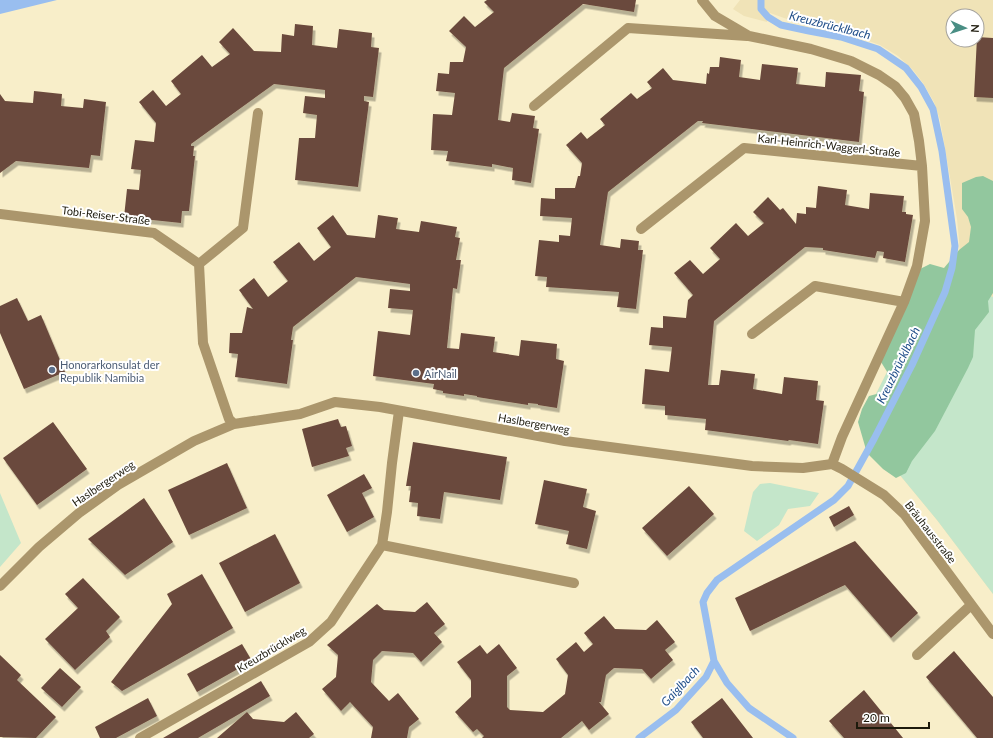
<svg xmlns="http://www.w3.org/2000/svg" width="993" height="738" font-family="Lato,sans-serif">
<defs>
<filter id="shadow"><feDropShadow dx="2.5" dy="4.5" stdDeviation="0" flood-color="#0004"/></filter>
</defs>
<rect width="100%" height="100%" fill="#f8eec9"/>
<path fill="#f0e3b7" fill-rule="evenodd" d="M740,0H993V594L937,520L899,474L864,418L937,272L953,278L960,254L959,240L957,219L945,148L940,120L934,102L923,83L913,70L898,56L880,45L855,36L798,23L770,13L767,22L744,16L733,9ZM953,16H977V40H953Z"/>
<path fill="#c4e6ca" d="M937,272L993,297V594L937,520L899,474L864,418Z
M770,483L819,493L810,506L788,509L779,525L757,541L744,531L753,492L760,484Z
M0,493L21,543L0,567Z"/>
<path fill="#92c79e" d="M983,176L993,181V293L988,301L989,312L975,330L973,357L968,368L935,431L912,461L906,473L896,478L883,469L867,453L858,422L862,409L869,396L884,392L891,378L881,362L920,269L930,264L944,268L959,250L969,242L971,227L968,217L962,209V183L976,177Z"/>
<path fill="#99beef" d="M0,0H57L0,14Z"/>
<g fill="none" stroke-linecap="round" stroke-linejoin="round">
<path stroke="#99beef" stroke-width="7" d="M761,0V9L768,17L781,25L809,31L841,37L878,49L906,68L921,87L933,109L942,151L955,246L952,268L945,292L912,365L874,439L848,486L834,500L717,580L707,593L703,602L714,661L727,683L749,708L793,738
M639,738L676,710L706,677L714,661"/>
</g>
<path fill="#6b4a3c" filter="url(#shadow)" d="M487,0H636L634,12L583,4L504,68L498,120L510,122L512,113L535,116L533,128L539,129L531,183L512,180L513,168L492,164V167L446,161L448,151L431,150L433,114L452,115L455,93L436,91L438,73L449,74L450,62H463L466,47L449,31L464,16L475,27L494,12L484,2Z
M295,24L313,26L312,45L337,48L339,29L372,33L371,47L379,48L373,97L364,96V101L369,102L358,187L295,180L299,138H315L317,115L303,113L305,96L325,98V90L274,84L191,144V146H194L193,156H195L189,211H182L181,223L124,217L127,189L139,190L141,170L131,169L135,140L154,142L156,123L139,102L153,90L166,106L181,94L171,81L202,55L212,67L230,54L219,42L233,28L254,51L281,52L282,34L294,36Z
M977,37L993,38V98L974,97Z
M720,57L741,60L739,77L760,80L762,64L798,68L796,84L825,87L826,72L861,75L859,91L864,92L859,142L702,123L703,121H698L608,192L600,245L620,248L621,239L639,241L638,250H643L636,309L617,307L619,292L546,287L547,277L535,276L539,240L559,242V235L570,236L572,218L540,216L541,198L555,199V188H575L578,176H580L582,163L566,145L581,132L587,139L605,125L600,119L631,93L637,99L652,88L647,82L663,68L673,80L706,84L707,73L709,74L710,67H719Z
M34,91L62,94L61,106L83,108L84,99L106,102L100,156L91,155L89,168L16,161L0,173V94L5,101L33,103Z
M818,186L847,190L845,205L869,209L870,193L904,196L902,212H906V214L913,215L905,262L883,258L884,252L877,251L875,258L823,250V248L805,247L714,321L708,385H719L721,370L755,374L753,389L782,394L784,377L818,381L816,400L824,401L818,444L789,440L788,441L705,430L706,419L665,415V406L642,404L645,369L669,372L672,347L649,345L651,327L663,328V316L686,318L688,300L693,295L674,273L690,260L703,274L720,259L710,248L736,223L748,236L764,223L753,212L768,197L780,210L783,208L796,224L797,213L806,214V207L816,208Z
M333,215L347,235L375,238L378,215L398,218L396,229L419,232L421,221L457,227L455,237L460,238L456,260H461L457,289L453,288L447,348L459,349L461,333L495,337L493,352L519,356L521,340L557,344L556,359L564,361L557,408L538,405V404L528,403V405L477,397V396L464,394V396L443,393V391L433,389L434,384L373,376L378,331L410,335L413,310L388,308L390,289L410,291V284L356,277L293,327L291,340H293L287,384L235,377L238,354L229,353L230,333H242L247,307L253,309L239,290L254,278L268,297L288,281L273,262L299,242L314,261L331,247L317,228Z
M17,298L28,321L41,315L65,372L24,389L0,333V306Z
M338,419L341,427L346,426L352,446L346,448L349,456L312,467L302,429Z
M53,422L87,469L37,505L3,458Z
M413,442L507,457L500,500L444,492L440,519L417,516L418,503L409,502L411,486H406Z
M227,463L247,508L189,535L168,490Z
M364,474L372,488L362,493L374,517L347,532L327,495Z
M544,480L587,489L583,507L596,511L587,549L566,544L569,531L535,524Z
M689,486L714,514L667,556L642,528Z
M144,498L173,542L125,575L88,539Z
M849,506L854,515L834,527L829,517Z
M275,534L300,583L245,612L219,563Z
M855,541L918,613L891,638L845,585L830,592L750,631L735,598Z
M202,574L233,628L122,691L111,682L172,604L167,594Z
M83,578L120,617L106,631L110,637L75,670L45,639L78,608L65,594Z
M427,602L445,624L434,633L442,642L421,662L413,653L382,651L373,660L371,682L389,701L398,693L419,719L409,727L407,738H371L373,727L350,702L341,711L322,689L336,677L338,655L327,645L377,604L384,610L415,612Z
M604,616L615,629L646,630L657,620L675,642L665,650L673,660L651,679L642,669L614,668L606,675L601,702H599L609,714L589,730L582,721L561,738H482L484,736L477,729L473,732L455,712L471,697V680L457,662L480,645L487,654L499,644L517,668L507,676V707L510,710L543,712L565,694L568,675L556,659L576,642L584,652L593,644L584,633Z
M242,644L252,661L197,692L187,674Z
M954,651L993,697V738H977L926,677Z
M0,655L21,675L17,680L56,717L36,738L0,737Z
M60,668L81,687L62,707L41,688Z
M261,681L270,696L198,738H163Z
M864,690L903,738H844L829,721Z
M148,698L157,716L116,738H100L95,727Z
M722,698L753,738H703L691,722Z
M247,712L253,719L284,722L296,712L314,734L309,738H217Z"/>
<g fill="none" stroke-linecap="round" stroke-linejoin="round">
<path stroke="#ab966c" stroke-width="10" d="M702,0L715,16L749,36L811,49L851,61L879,75L895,86L905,98L914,114L919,141L922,166L925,221L917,266L904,302L842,437L832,464
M534,106L628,28L747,36
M258,113L243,228L199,264L203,343L229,419L234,424L300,414L335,402L380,407L565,441L752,466L803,468L832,464
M0,214L154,233L199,264
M641,229L744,148L922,166
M752,334L815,286L904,302
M832,464L842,469L884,495L905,515L993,634
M382,545L574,583
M0,586L39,547L79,513L118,485L194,441L234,424
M917,655L971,605
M140,738L309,642L331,622L382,545L387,512L392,463L399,411"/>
</g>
<g fill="#5c6f8a" stroke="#fff" stroke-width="1.5">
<circle cx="52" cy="370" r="4"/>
<circle cx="416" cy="373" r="4"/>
</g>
<g text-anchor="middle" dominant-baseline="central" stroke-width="4" stroke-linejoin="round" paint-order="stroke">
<g font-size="11" fill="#1d1a0c" stroke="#fff">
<text transform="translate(829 145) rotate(6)">Karl-Heinrich-Waggerl-Straße</text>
<text transform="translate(106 215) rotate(7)">Tobi-Reiser-Straße</text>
<text transform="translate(534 423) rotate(10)">Haslbergerweg</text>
<text transform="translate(103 483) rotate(-34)">Haslbergerweg</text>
<text transform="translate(931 532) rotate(52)">Bräuhausstraße</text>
<text transform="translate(271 649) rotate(-31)">Kreuzbrücklweg</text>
</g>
<g font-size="11" fill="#4e5e75" stroke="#fff" text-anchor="start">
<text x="60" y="364">Honorarkonsulat der<tspan x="60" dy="13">Republik Namibia</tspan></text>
<text x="424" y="373">AirNail</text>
</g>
<g font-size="12" font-style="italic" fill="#204e89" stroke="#fff">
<text transform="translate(830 25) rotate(14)">Kreuzbrücklbach</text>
<text transform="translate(898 365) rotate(-64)">Kreuzbrücklbach</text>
<text transform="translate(680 686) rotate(-47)">Gaiglbach</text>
</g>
</g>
<g transform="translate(965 28) rotate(93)"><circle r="19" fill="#ffffff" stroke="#a5a39e"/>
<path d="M0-3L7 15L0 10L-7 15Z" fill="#498e84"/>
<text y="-6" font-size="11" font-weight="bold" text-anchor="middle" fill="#1d1a0c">N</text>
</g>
<path d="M857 722v6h72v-6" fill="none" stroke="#1d1a0c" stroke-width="2"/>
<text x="863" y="722" font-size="12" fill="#1d1a0c" stroke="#ffffff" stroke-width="3" paint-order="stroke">20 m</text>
</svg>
